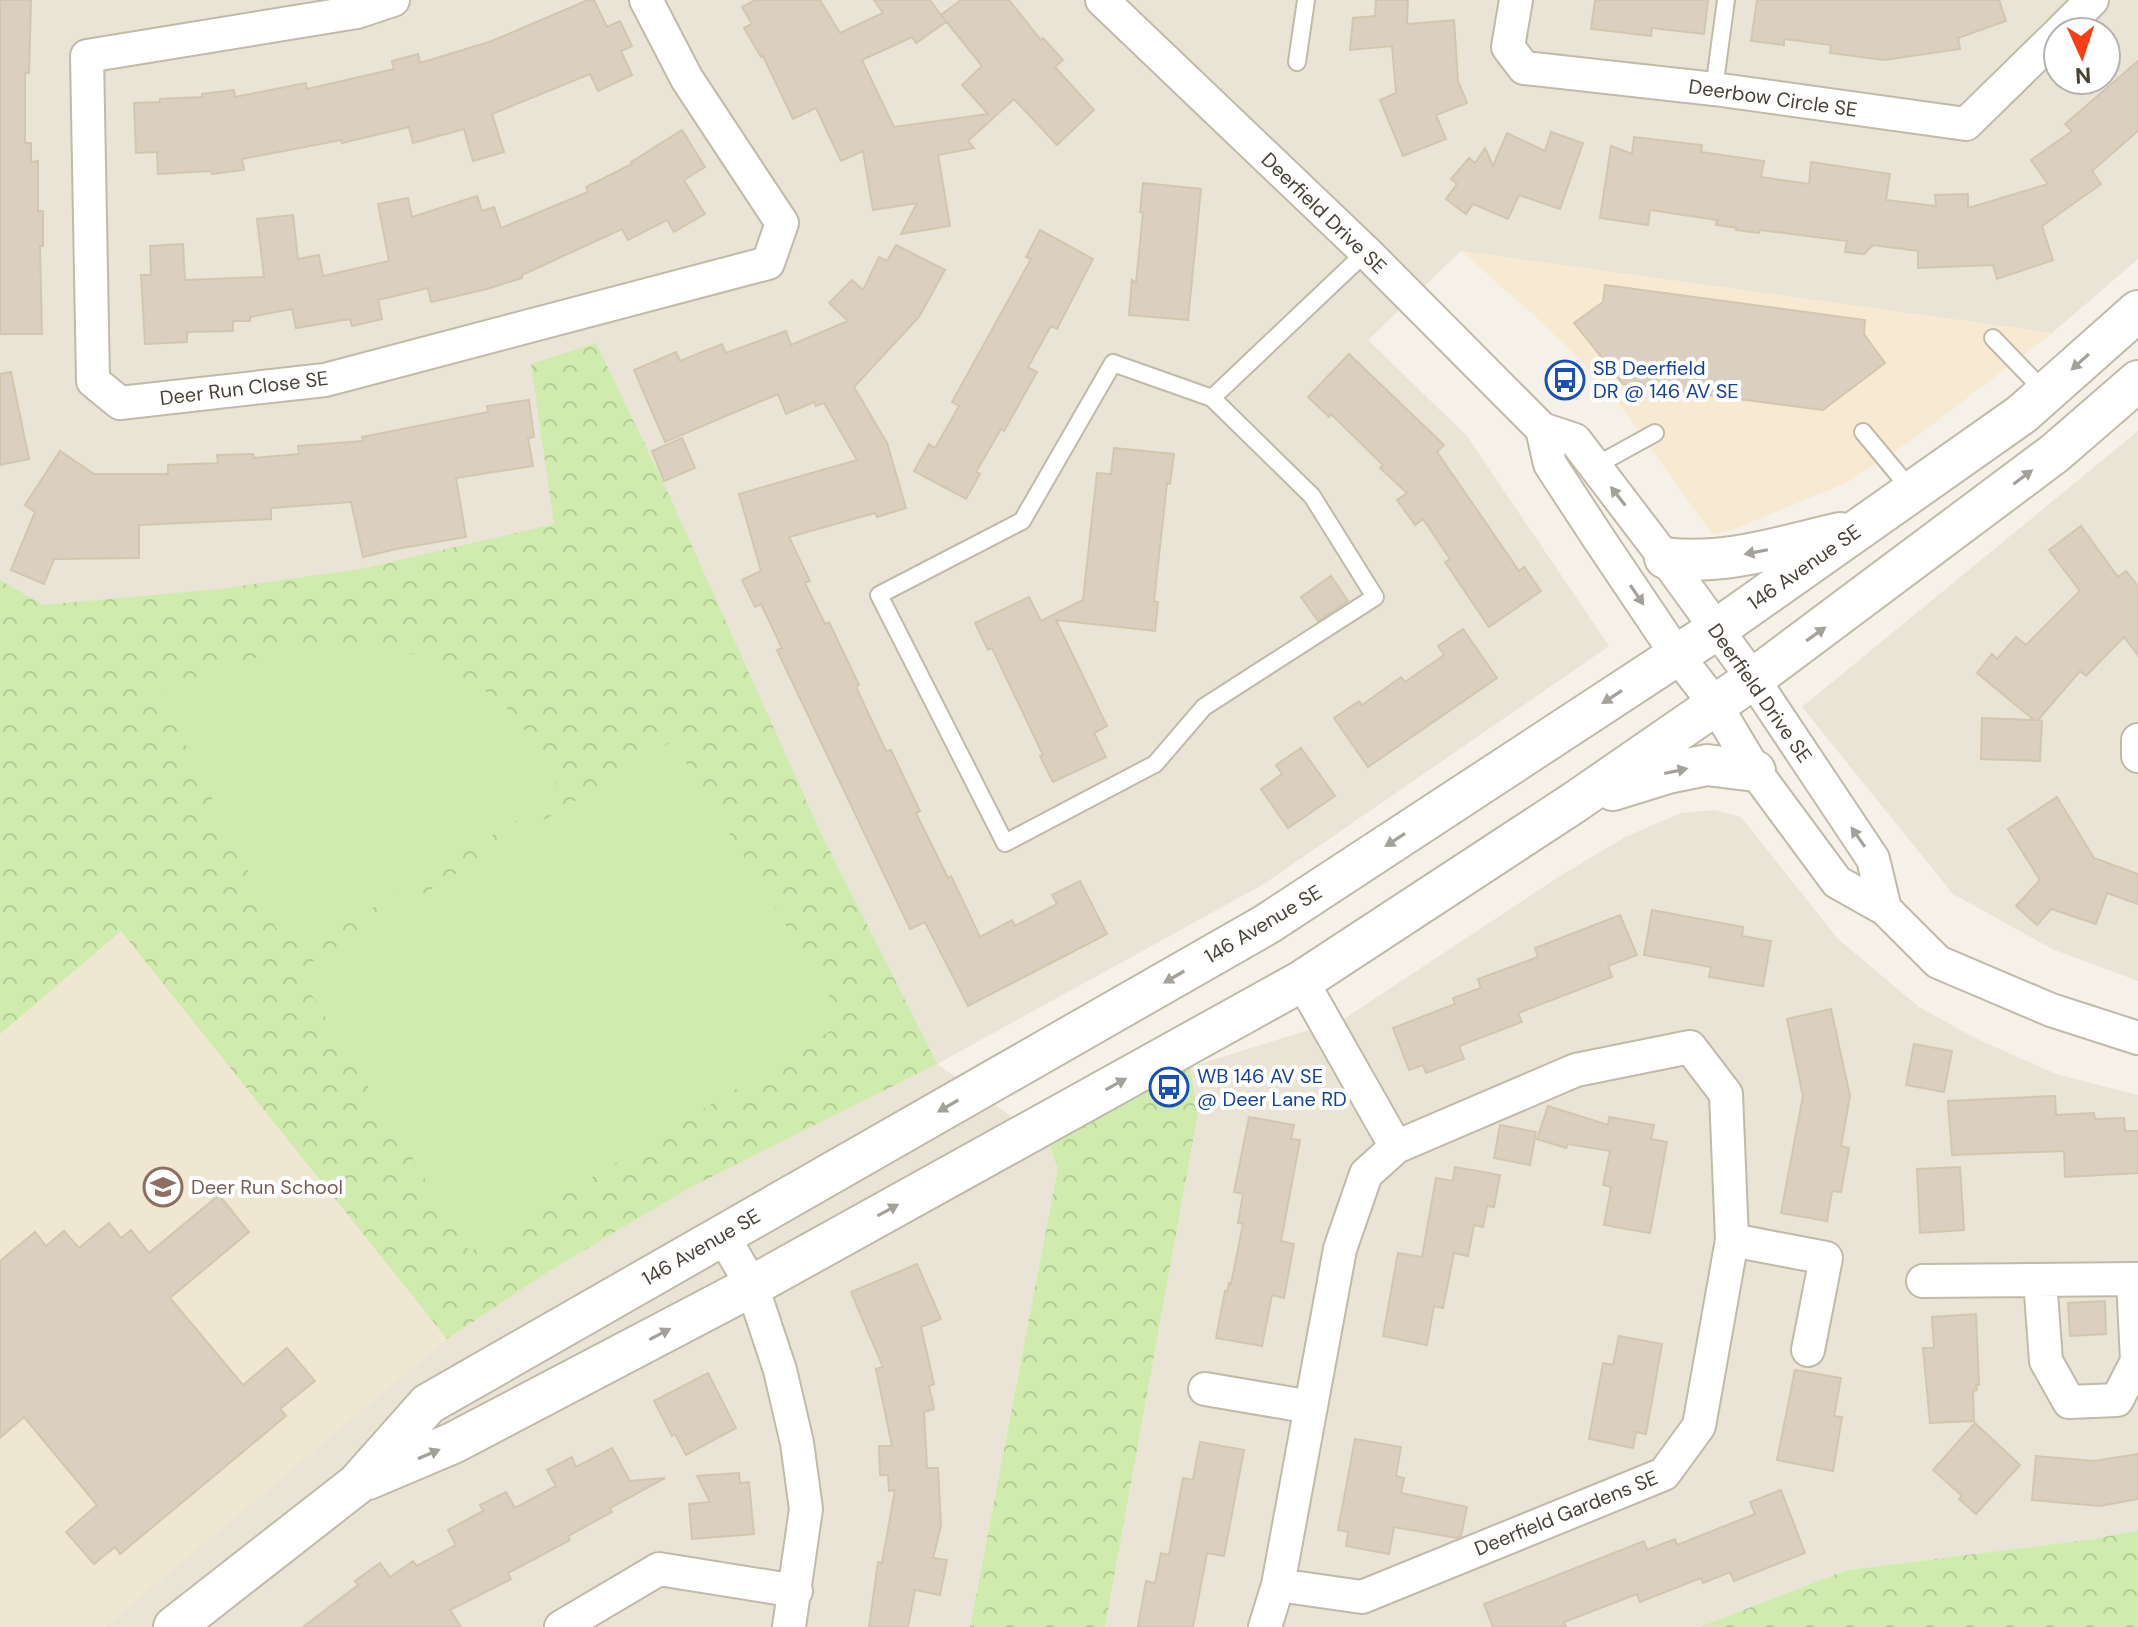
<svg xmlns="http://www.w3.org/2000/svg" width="2138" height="1627" font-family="'DM Sans',sans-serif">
<defs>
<pattern id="park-crowns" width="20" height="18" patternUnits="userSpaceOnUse" patternTransform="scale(2)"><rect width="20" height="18" fill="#cfecae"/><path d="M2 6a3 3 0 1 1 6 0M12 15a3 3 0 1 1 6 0" fill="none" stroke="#b3cc96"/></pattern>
</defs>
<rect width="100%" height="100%" fill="#f5f1e8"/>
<path fill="#e9e4d5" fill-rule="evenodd" d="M0,0H2138V259L2052,333L1461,251L1368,340L1467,436L1609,646L1264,884L937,1064L1048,1142L1058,1167L970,1627H0ZM2058,32H2106V80H2058Z
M2138,431V981L2052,949L1953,894L1802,707Z
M1715,810L1741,817L1838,939L1919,1007L1975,1038L2056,1074L2138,1095V1530L2094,1539L1847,1570L1699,1627H1105L1198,1113L1190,1067L1344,1019L1560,876L1625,837L1681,813Z"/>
<path fill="#f8e9d2" d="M1461,251L2052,333L1912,440L1848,482L1732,530L1712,534L1606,386L1537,318Z"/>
<path fill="#efe7d1" d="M121,930L447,1339L105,1627H0V1034Z"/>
<path fill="url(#park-crowns)" d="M596,343L670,497L819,829L937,1064L687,1189L546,1273L447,1339L121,931L0,1034V580L43,605L219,589L361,569L554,524L531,364Z
M1190,1067L1198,1113L1105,1627H970L1058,1167L1048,1142Z
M2138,1530V1627H1699L1847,1570L2094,1539Z"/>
<path fill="#cfecae" d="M392,645C429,662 485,682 512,714C532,737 547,766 561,794L316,942L276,928L160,693L226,664L312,647Z
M673,741L845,1022L470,1252L297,971Z"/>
<path fill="#dbd0bf" stroke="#d3c6af" stroke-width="2" d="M0,0H31L29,73H25V143H31V162L38,161V211H43V246H40L42,334H0Z
M588,0H594L607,27L620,21L632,46L621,51L632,75L598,91L590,74L492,114L504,152L473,161L464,129L413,143L409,127L342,143L341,140L242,159L244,170L212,174L211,171L158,174L157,152L136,153L134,103L160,102V99L202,97V94L234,90L235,97L306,83L307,89L394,69L392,61L418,54L420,63L492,41Z
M755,0H820L840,33L883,13L874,0H930L946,22L916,43L912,37L862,60L894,127L988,114L962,85L982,66L941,15L961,0H1009L1041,40L1043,38L1063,60L1055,67L1094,110L1057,145L1014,99L968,141L974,148L938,155L950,226L901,234L917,203L873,210L863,151L841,161L816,108L793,119L763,56L761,57L744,28L752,24L742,7Z
M1376,0H1408L1407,24L1454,20L1458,81L1467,103L1436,115L1446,139L1403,156L1380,100L1396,93L1392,46L1350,50L1353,18L1375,16Z
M1595,0H1708L1704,34L1652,28L1651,36L1591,29Z
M1757,0H1999L2006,21L1958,38L1960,49L1884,60L1830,53L1831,45L1784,39V45L1751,41Z
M2138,61V131L2092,171L2101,184L2042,226L2053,260L1997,279L1993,265L1918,268V251L1873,245L1864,254L1845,252L1847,241L1760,230L1759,233L1736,230L1737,228L1716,225L1717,220L1650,210L1648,225L1600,218L1611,146L1632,154L1634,137L1702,145L1701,152L1764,161L1761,177L1809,184L1811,162L1890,174L1886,200L1936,206L1935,195L1968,194V208L2048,184L2031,160L2072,131L2065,124Z
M682,130L705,167L684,180L705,214L674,232L667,220L628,240L622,229L522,275V278L487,289L431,302L428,288L378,300L382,319L352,326L350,319L296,328L292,309L250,317V321H233V331L187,332V342L145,344L141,275H151L150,246L183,244L185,280L264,277L257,219L293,215L298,259L319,255L323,276L389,261L378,204L408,198L412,217L477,196L482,211L494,207L501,228L588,192L586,187L632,164L631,162Z
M1551,132L1583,143L1560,209L1519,195L1508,219L1473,204L1466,214L1446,199L1457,184L1451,179L1469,158L1475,163L1485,148L1493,166L1507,133L1545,151Z
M1143,183L1201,189L1188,320L1129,315L1132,280L1136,283L1143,213L1140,212Z
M1040,230L1093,259L1057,329L1051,326L1028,367L1037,372L1004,431L1001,429L976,472L980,474L966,499L914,471L929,444L935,448L959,406L952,402L1031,259L1026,257Z
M896,245L945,270L919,317L854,387L887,443L906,508L877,517L875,513L789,537L810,581L805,583L825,624L829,622L859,685L856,687L886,751L891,750L920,811L916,813L948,878L951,876L980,937L1012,920L1015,926L1057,904L1052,895L1080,881L1107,934L968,1006L925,922L910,929L777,650L782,648L761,604L755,607L742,580L761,571L739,494L857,460L824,403L816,406L814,402L786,414L778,394L665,442L634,370L676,352L680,361L722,344L726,353L786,331L791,345L848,321L829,303L852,280L863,290L879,257L887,261Z
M1605,285L1865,320L1864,334L1885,363L1823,410L1623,384L1574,323L1603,302Z
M1349,354L1444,445L1437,452L1519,571L1524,567L1541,591L1489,627L1445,562L1450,559L1423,519L1415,525L1397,500L1407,493L1380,468L1383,465L1331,414L1329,417L1308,397Z
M11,372L29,459L0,465V374Z
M529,400L534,437L528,438L533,466L456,478L466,537L396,549L363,557L351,502L271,508V519L139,525V558L54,559L44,584L11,570L35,512L25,505L60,451L94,474H168V465L218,463L217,455L253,454L254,458L299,454L298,446L363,441L362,437L488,412L487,406Z
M682,438L695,468L664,481L652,451Z
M1114,448L1174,454L1170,484L1167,483L1154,601L1158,602L1155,631L1056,620L1107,726L1094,733L1106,757L1053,782L1040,756L1043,755L992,648L988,650L975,623L1029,597L1041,621L1083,600L1097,473L1111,474Z
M2081,526L2118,577L2126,571L2138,586V655L2124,637L2086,676L2080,671L2038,720L2042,721L2040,761L1981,759L1982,718L2034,720L1977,673L1992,654L1997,659L2016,637L2026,645L2080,591L2049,550Z
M1331,576L1348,601L1318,621L1301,597Z
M1463,629L1497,678L1368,767L1334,718L1359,701L1362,705L1401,677L1405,682L1444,655L1438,646Z
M1301,748L1335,796L1288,828L1261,789L1282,774L1276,765Z
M2057,797L2094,858L2138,874V904L2107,893L2096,924L2051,909L2037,925L2016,906L2040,880L2008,829Z
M1652,910L1743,927L1742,936L1771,941L1763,986L1709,977L1711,967L1644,955Z
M1620,915L1637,955L1608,966L1612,977L1518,1013L1522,1022L1459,1046L1464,1059L1426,1073L1423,1065L1409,1070L1393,1028L1455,1004L1453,998L1481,988L1478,979L1538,957L1535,948Z
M1831,1009L1850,1096L1841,1146L1849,1148L1841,1192L1832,1191L1827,1221L1781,1213L1803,1096L1787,1019Z
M1914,1044L1952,1051L1944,1092L1906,1085Z
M2055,1096L2056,1115L2094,1113L2095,1119L2124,1118L2125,1131H2138V1173L2065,1177L2064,1151L1952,1155L1948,1101Z
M1548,1106L1608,1125L1609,1117L1654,1125L1651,1139L1667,1142L1650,1233L1604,1225L1611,1187L1603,1185L1610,1151L1568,1144L1566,1148L1537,1139Z
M1249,1117L1294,1125L1291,1139L1300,1140L1281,1241L1294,1244L1284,1298L1272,1295L1262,1346L1216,1338L1225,1291L1227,1292L1229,1283L1231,1284L1243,1224L1238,1223L1243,1194L1234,1192Z
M1500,1125L1536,1132L1530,1165L1494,1158Z
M1455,1167L1500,1175L1494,1207L1487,1206L1483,1227L1474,1225L1468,1256L1454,1253L1443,1308L1434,1306L1427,1345L1383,1336L1398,1253L1422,1257L1436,1178L1453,1181Z
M1960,1167L1964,1230L1920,1233L1917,1169Z
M219,1195L249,1232L170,1298L243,1385L287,1348L315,1381L280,1409L286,1416L202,1486L120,1554L115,1547L94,1564L66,1532L97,1505L24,1417L0,1438V1261L35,1232L46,1246L64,1231L79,1248L109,1223L121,1238L131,1230L149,1253Z
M917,1264L941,1319L921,1327L934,1384L929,1386L934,1409L924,1412L927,1468H938L941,1526L933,1558L947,1560L940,1595L915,1590L908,1627H869L878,1562L882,1563L895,1490L889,1491L888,1475H880L879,1446H892L876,1369L883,1367L851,1292Z
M2105,1301L2106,1334L2070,1336L2068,1303Z
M1976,1314L1979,1385H1976L1977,1390L1973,1391L1974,1421L1930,1423L1923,1348H1934L1932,1317Z
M1619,1336L1662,1344L1646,1434L1636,1432L1633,1448L1589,1439L1603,1363L1613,1365Z
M1795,1370L1841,1378L1834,1416L1842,1417L1833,1471L1777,1460Z
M708,1373L736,1428L686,1455L675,1434L672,1436L654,1401Z
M1975,1423L2020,1465L1976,1514L1959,1499L1962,1496L1933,1470Z
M1355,1439L1401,1447L1396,1476L1404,1478L1401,1493L1467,1507L1461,1536L1456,1538L1394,1527L1389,1554L1346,1546L1348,1532L1338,1530Z
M1200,1442L1244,1450L1224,1556L1207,1553L1193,1627H1138L1146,1581L1155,1583L1161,1553L1169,1555L1183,1478L1193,1480Z
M612,1448L630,1481L665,1478L610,1508L612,1512L568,1536L570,1540L508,1573L511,1579L450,1610L461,1627H303L358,1585L355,1581L380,1563L390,1577L413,1561L417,1566L456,1545L448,1530L483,1511L480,1505L506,1492L515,1508L556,1486L547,1470L572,1457L576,1467Z
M2138,1454V1499L2100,1506L2032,1500L2036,1456L2094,1461Z
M739,1473L740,1483L749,1482L754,1534L692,1539L689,1504L710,1502L697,1476Z
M1781,1490L1805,1553L1734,1581L1730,1572L1703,1583L1701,1578L1640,1602L1637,1594L1564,1622L1566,1627H1493L1484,1604L1644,1541L1647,1550L1675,1539L1677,1545L1755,1514L1750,1502Z"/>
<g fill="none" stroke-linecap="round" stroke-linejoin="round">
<defs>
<path id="service" d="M1297,62L1306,0
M1714,89L1726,0
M1993,338L2046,393
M1113,363L1212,398L1312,496L1375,597L1204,707L1155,764L1005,843L879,595L1022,521Z
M1212,398L1366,252
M1863,432L1912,491
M1595,466L1655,433"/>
<path id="minor" d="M393,0L357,12L87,56L93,381L120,403L325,380L768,263L782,223L687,79L646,0
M1102,0L1366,252L1542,429L1575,440L1665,558L1753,679L1873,859L1885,909
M1516,0L1508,47L1524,68L1714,89L1966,124L2058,34
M2060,32L2092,0
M1542,429L1550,464L1597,536L1677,655L1715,704L1755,771L1837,882L1885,909L1938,962L2051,1010L2138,1038
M2138,740V756
M1302,981L1396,1147
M722,1234L752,1286L780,1370L797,1443L806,1509L789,1627
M1732,1240L1826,1258L1808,1350
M2040,1280L2046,1361L2069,1402L2117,1400L2137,1361L2133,1279
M1923,1281L2138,1279
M1205,1389L1311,1407
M561,1627L659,1569L796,1591
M1265,1627L1278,1585L1340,1249L1366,1174L1396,1147L1576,1070L1690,1047L1726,1094L1732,1240L1699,1426L1664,1474L1362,1597L1278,1585"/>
<path id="tertiary" d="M1665,558C1724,566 1783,546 1840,533
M1613,790L1668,773L1707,765L1755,771
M368,1479L453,1443L752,1286L1302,981L1575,802L1753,679L2055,453L2138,381
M174,1627L357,1484L428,1404L1267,924L1717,629L2022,414L2138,311"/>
</defs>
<use href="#service" stroke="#c1baa9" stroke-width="20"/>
<use href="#minor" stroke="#c1baa9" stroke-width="36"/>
<use href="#tertiary" stroke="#c1baa9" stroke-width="44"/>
<use href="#service" stroke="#fff" stroke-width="16"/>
<use href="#minor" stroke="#fff" stroke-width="32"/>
<use href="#tertiary" stroke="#fff" stroke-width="40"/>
</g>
<defs><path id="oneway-solid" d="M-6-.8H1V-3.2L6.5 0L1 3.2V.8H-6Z" transform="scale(2)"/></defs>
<g fill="#a4a09a">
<use href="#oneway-solid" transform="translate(2080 362) rotate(138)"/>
<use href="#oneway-solid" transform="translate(2023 477) rotate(-37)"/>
<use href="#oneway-solid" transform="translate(1618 496) rotate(-128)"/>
<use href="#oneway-solid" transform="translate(1756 552) rotate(169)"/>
<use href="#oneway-solid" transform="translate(1637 595) rotate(56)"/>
<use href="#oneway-solid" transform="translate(1816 634) rotate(-35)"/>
<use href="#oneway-solid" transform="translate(1612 697) rotate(147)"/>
<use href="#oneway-solid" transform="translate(1676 771) rotate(-12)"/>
<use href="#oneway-solid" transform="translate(1858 837) rotate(-125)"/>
<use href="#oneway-solid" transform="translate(1395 840) rotate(147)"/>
<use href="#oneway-solid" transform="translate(1174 977) rotate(150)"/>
<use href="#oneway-solid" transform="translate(1116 1084) rotate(-29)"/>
<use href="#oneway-solid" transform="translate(948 1106) rotate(150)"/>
<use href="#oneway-solid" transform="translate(888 1210) rotate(-29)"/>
<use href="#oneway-solid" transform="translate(660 1334) rotate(-28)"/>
<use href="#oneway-solid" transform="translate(429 1454) rotate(-23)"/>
</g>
<defs>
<symbol id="bus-ring" viewBox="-11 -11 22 22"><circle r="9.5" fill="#fff" stroke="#1a4fb4" stroke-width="1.5"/><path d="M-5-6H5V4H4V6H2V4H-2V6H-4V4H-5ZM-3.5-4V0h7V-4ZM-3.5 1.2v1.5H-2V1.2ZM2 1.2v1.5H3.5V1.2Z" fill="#1a4fb4"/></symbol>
<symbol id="school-ring" viewBox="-11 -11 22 22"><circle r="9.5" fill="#fff" stroke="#8d6e63" stroke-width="1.5"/><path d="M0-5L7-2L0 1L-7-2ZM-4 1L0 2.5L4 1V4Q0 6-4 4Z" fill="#8d6e63"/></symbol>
</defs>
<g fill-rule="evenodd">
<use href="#bus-ring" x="1543" y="358" width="44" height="44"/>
<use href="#bus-ring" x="1147" y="1065" width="44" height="44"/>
<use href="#school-ring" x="141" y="1165" width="44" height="44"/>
</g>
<g text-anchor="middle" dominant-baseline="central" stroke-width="8" stroke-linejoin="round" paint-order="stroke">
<g font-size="20" fill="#494236" stroke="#fff">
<text transform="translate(1773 98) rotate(8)">Deerbow Circle SE</text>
<text transform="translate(1324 213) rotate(44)">Deerfield Drive SE</text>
<text transform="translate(244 388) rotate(-7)">Deer Run Close SE</text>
<text transform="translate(1804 567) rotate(-35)">146 Avenue SE</text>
<text transform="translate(1760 693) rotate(55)">Deerfield Drive SE</text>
<text transform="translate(1263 924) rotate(-31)">146 Avenue SE</text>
<text transform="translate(701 1247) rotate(-30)">146 Avenue SE</text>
<text transform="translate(1566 1513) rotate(-22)">Deerfield Gardens SE</text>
</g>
<g font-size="20" fill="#164399" stroke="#fff" text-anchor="start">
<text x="1593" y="368">SB Deerfield<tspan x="1593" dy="23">DR @ 146 AV SE</tspan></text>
<text x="1197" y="1076">WB 146 AV SE<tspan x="1197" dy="23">@ Deer Lane RD</tspan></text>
</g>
<g font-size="20" fill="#785e54" stroke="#fff" text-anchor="start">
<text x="191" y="1187">Deer Run School</text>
</g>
</g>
<g transform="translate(2082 56) rotate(177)"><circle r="38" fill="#ffffff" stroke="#b6b3af" stroke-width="2"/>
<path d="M0-6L14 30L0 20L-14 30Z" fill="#ff3d15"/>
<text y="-12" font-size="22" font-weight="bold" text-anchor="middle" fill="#494236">N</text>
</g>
</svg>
